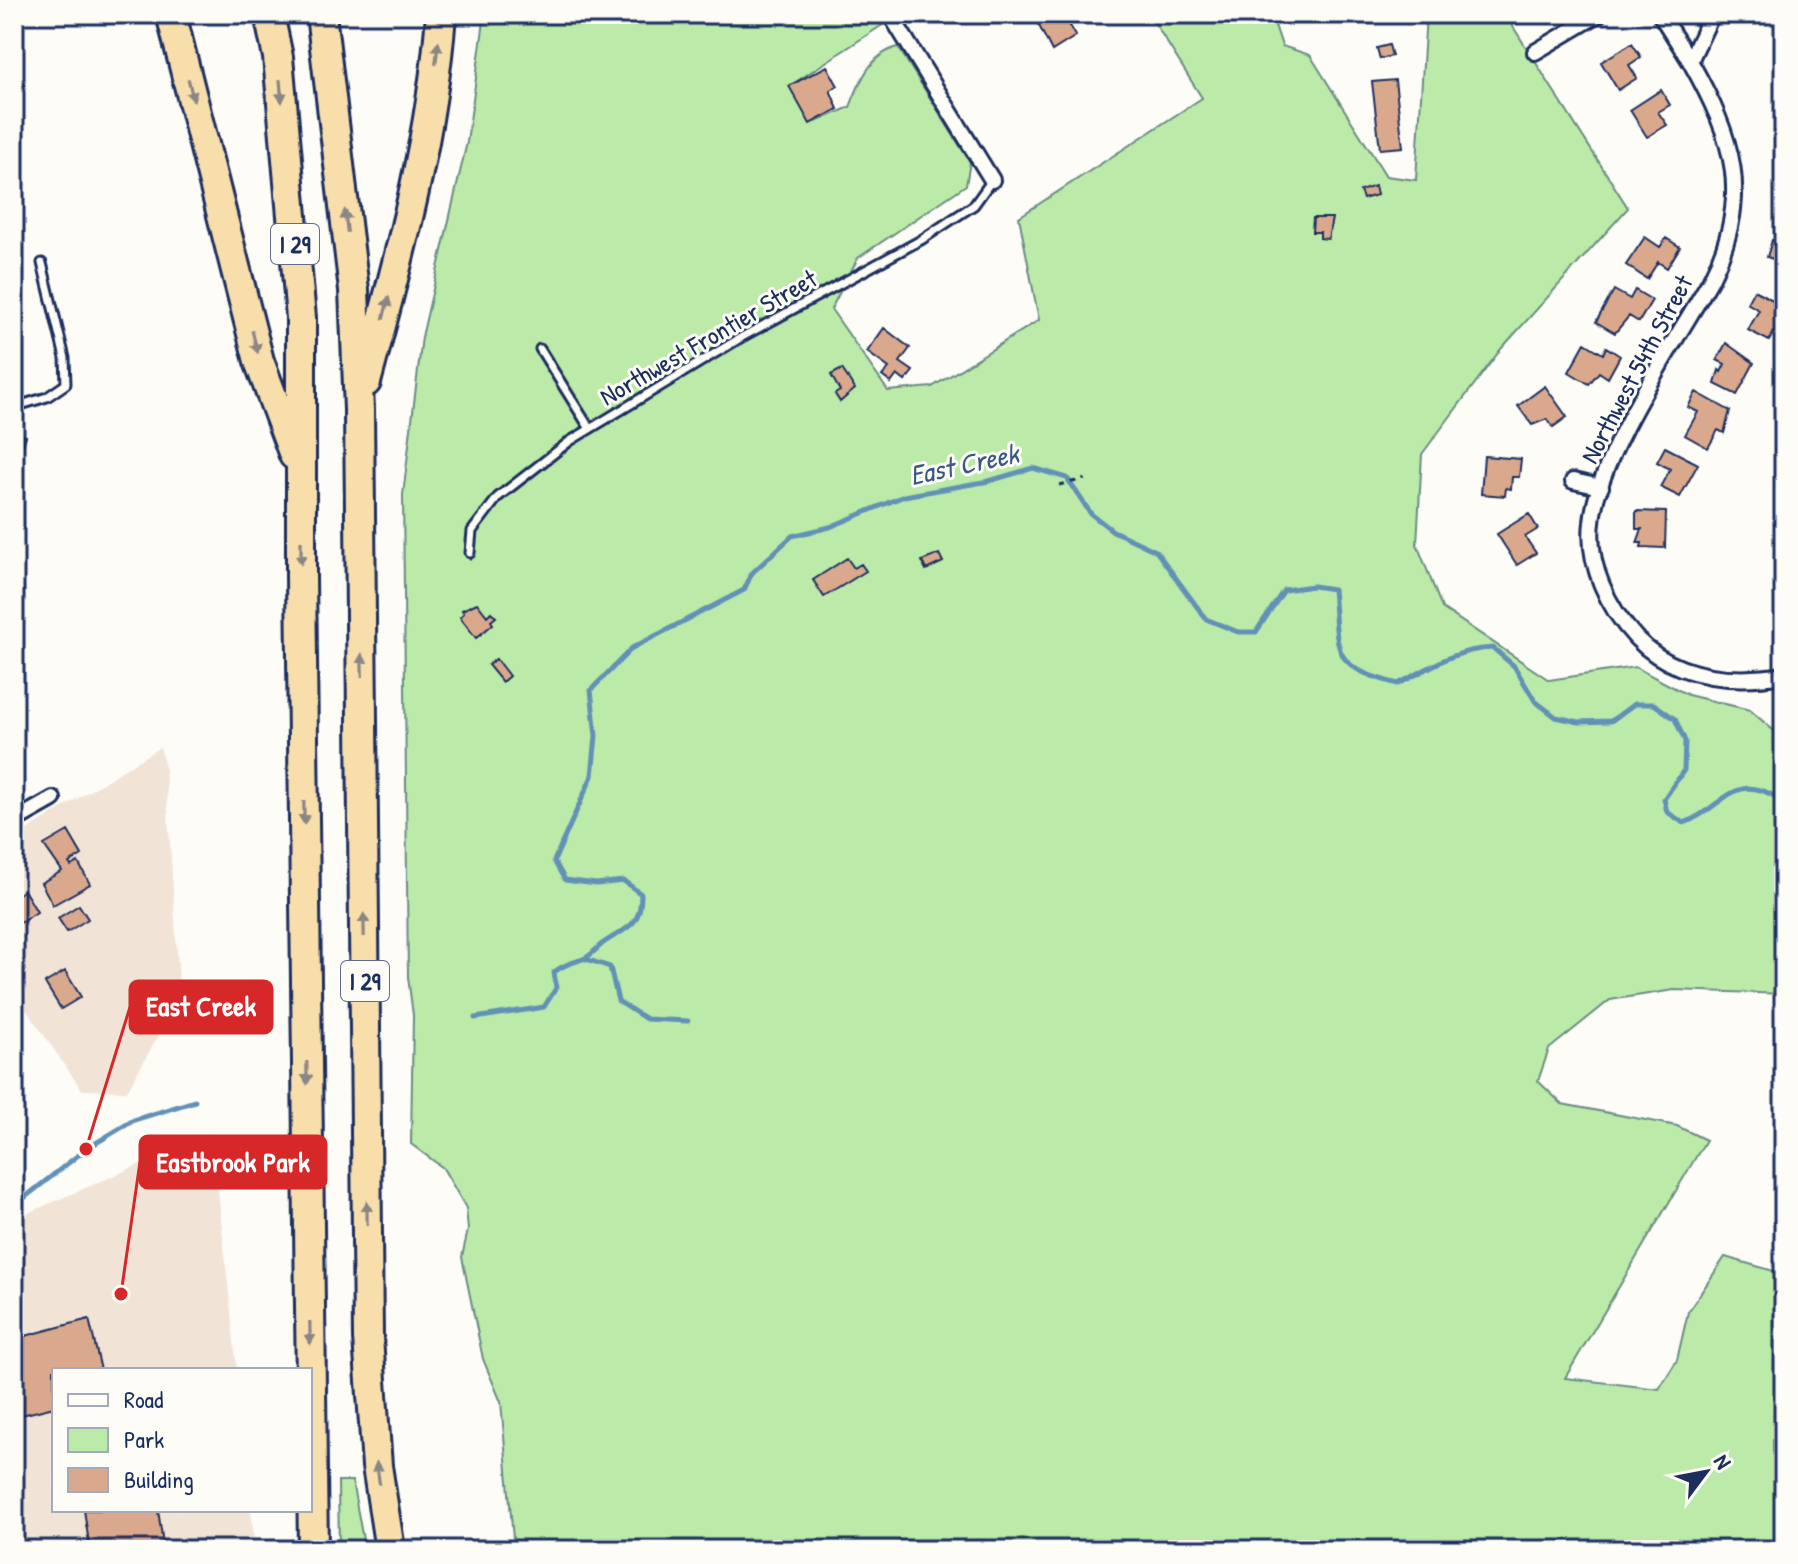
<svg xmlns="http://www.w3.org/2000/svg" width="1798" height="1564" font-family="'Patrick Hand',sans-serif">
<rect width="100%" height="100%" fill="#fdfcf7"/>
<filter id="ink" filterUnits="userSpaceOnUse"><feTurbulence type="fractalNoise" baseFrequency=".0125" numOctaves="2"/><feDisplacementMap in="SourceGraphic" scale="16" xChannelSelector="R" yChannelSelector="G"/><feConvolveMatrix kernelMatrix="1 2 1 2 8 2 1 2 1" color-interpolation-filters="sRGB"/></filter>
<g filter="url(#ink)">
<path fill="#f2e3d7" d="M160,747L165,767L180,998L127,1091L82,1090L14,992V838Z
M212,1133L237,1370H54V1510H251L255,1550H14V1219Z"/>
<path fill="#bbeaa9" stroke="#6b8c84" stroke-width="2" d="M485,14H882L887,22L794,83L816,122L850,107C859,83 870,54 898,47L970,162L966,185L858,258L831,309L888,391L932,387L1039,320L1019,217L1202,98L1149,14H1283L1274,22L1282,46L1310,55L1386,176L1416,180L1426,14H1505L1628,208L1501,349L1422,454L1417,544L1442,608L1549,680L1635,667L1688,695L1750,710L1773,730L1784,731V994L1674,990L1610,1000L1549,1049L1538,1081L1562,1104L1677,1126L1706,1140L1565,1378L1659,1389L1677,1360L1688,1312L1725,1257L1784,1274V1550H514L501,1402L483,1359L462,1257L468,1230L466,1208L443,1168L411,1144L413,1015L408,977L403,495L422,337L467,142Z
M338,1481H352L365,1550H339Z"/>
<g fill="none" stroke-linecap="round" stroke-linejoin="round">
<path stroke="#6291b7" stroke-width="5" d="M586,959L610,967L618,1001L646,1019L688,1021
M475,1018L544,1007L556,988L554,972C565,964 571,963 583,959C590,957 596,949 602,944C626,927 641,928 641,894L624,881L596,884L565,880L554,861L592,776L596,736L591,690L632,648L744,590L752,573L792,536L830,527L904,496L989,481L1033,468L1067,478L1091,514L1113,531L1156,551L1206,619L1238,632H1256L1284,590L1313,586L1333,589C1339,652 1328,666 1398,684C1433,667 1451,650 1493,648L1514,666L1535,701L1556,717L1579,722L1611,721L1634,704H1654L1675,719L1685,741L1684,770L1664,799L1667,812L1684,823C1726,808 1732,767 1784,802
M14,1206L86,1149L134,1120L195,1101"/>
</g>
<path fill="#daa98d" stroke="#1b2f5e" stroke-width="2" d="M1033,14H1075L1078,18L1069,24L1076,36L1052,51Z
M1771,14H1784V25L1769,18Z
M1632,43L1641,57L1629,65L1637,78L1618,90L1601,62Z
M1389,45L1392,56L1380,59L1377,48Z
M827,66L838,86L830,90L838,109L810,124L789,86Z
M1395,80L1403,147L1380,149L1372,82Z
M1661,90L1670,105L1658,112L1667,125L1647,137L1630,110Z
M1777,133L1784,134V151L1775,150Z
M1780,177H1784V202H1778Z
M1375,186L1377,195L1363,199L1360,191Z
M1313,218H1332L1328,239L1320,238V232H1312Z
M1645,237L1660,247L1666,238L1680,247L1667,268L1658,262L1647,279L1626,265Z
M1772,240L1784,244V278L1775,275L1779,261L1767,257Z
M1614,290L1630,299L1635,290L1652,300L1639,322L1629,316L1615,333L1596,322Z
M1754,290L1784,306V314L1769,341L1748,330L1759,310L1747,303Z
M884,328L910,348L900,362L913,371L905,381L897,375L891,383L882,376L889,368L867,352Z
M1585,343L1603,354L1606,347L1620,356L1608,378L1599,372L1589,384L1569,372Z
M1726,343L1754,363L1737,395L1715,384L1719,370L1721,372L1725,364L1717,360Z
M842,369L855,389L840,402L835,394L840,391L831,375Z
M1545,386L1567,417L1553,427L1547,419L1532,425L1518,406Z
M1696,392L1730,411L1724,433L1718,430L1708,448L1685,435L1698,412L1688,407Z
M14,433L26,436L14,472Z
M1665,447L1698,464L1680,497L1660,487L1670,469L1657,462Z
M1484,456L1521,459L1519,477H1512L1511,489L1506,488L1505,496L1481,494Z
M1636,511L1666,512L1665,548L1641,547L1642,543H1637L1642,529H1636Z
M1529,514L1538,529L1525,537L1536,553L1517,565L1497,534Z
M939,554L943,562L926,570L922,561Z
M847,558L854,568L861,564L866,571L824,597L813,580Z
M477,603L487,616L491,612L496,617L491,621L493,624L476,638L460,617L464,613L462,610Z
M496,659L509,676L502,682L488,665Z
M68,831L82,855L69,863L71,866L78,862L90,884L53,905L41,883L62,871L44,845Z
M24,890L37,912L14,927V897Z
M79,905L88,919L67,932L58,918Z
M65,971L81,997L61,1009L45,983Z
M1784,1176V1201L1774,1196Z
M89,1319L101,1370H54V1407L14,1417V1339Z
M84,1510H158L164,1550H90Z"/>
<g fill="none" stroke-linecap="round" stroke-linejoin="round">
<defs>
<path id="service" d="M540,349L590,429
M14,407L47,397L66,384L65,358L42,263
M470,553L472,531L498,497L570,441L742,337L921,240L974,205L992,180"/>
<path id="minor" d="M890,14L992,180
M1660,14L1690,61
M1712,14L1690,61C1734,139 1753,197 1710,281C1675,343 1598,454 1592,522C1587,564 1608,608 1636,638C1675,679 1732,683 1784,675
M1535,52L1599,14
M1573,481L1601,487
M14,821L53,799"/>
<path id="motorway" d="M171,14L259,361L294,455
M269,14L278,57L301,318V577L313,1550
M321,14L354,290L359,410L368,1338L377,1466L390,1550
M366,382C398,262 432,139 441,14"/>
</defs>
<use href="#service" stroke="#1b2f5e" stroke-width="13"/>
<use href="#minor" stroke="#1b2f5e" stroke-width="20"/>
<use href="#motorway" stroke="#1b2f5e" stroke-width="34"/>
<path stroke="#1b2f5e" stroke-width="3" stroke-dasharray="6 6" stroke-linecap="butt" d="M1059,485L1085,479"/>
<use href="#service" stroke="#fdfcf7" stroke-width="7"/>
<use href="#minor" stroke="#fdfcf7" stroke-width="14"/>
<use href="#motorway" stroke="#f8deab" stroke-width="28"/>
</g>
<defs><path id="oneway-solid" d="M-6-.8H1V-3.2L6.5 0L1 3.2V.8H-6Z" transform="scale(2)"/></defs>
<g fill="#8a8684">
<use href="#oneway-solid" transform="translate(437 53) rotate(-83)"/>
<use href="#oneway-solid" transform="translate(191 90) rotate(76)"/>
<use href="#oneway-solid" transform="translate(281 91) rotate(85)"/>
<use href="#oneway-solid" transform="translate(346 221) rotate(-97)"/>
<use href="#oneway-solid" transform="translate(386 308) rotate(-76)"/>
<use href="#oneway-solid" transform="translate(255 342) rotate(76)"/>
<use href="#oneway-solid" transform="translate(301 553) rotate(90)"/>
<use href="#oneway-solid" transform="translate(362 665) rotate(-91)"/>
<use href="#oneway-solid" transform="translate(304 813) rotate(89)"/>
<use href="#oneway-solid" transform="translate(364 925) rotate(-91)"/>
<use href="#oneway-solid" transform="translate(307 1073) rotate(89)"/>
<use href="#oneway-solid" transform="translate(367 1213) rotate(-91)"/>
<use href="#oneway-solid" transform="translate(310 1333) rotate(89)"/>
<use href="#oneway-solid" transform="translate(378 1473) rotate(-98)"/>
</g>
</g>
<g text-anchor="middle" dominant-baseline="central" stroke-width="6" stroke-linejoin="round" paint-order="stroke">
<g fill="#fdfcf7" stroke="#5f6c8c" stroke-width="2">
<rect x="271" y="224" width="48" height="40" rx="6"/>
<rect x="341" y="961" width="48" height="40" rx="6"/>
</g>
<g font-size="24" font-weight="bold" fill="#1b2f5e">
<text x="295" y="244">I 29</text>
<text x="365" y="981">I 29</text>
</g>
<g font-size="26" fill="#1b2f5e" stroke="#fdfcf7">
<text transform="translate(708 337) rotate(-30)">Northwest Frontier Street</text>
<text transform="translate(1636 369) rotate(-62)">Northwest 54th Street</text>
</g>
<g font-size="28" font-style="italic" fill="#385883" stroke="#fdfcf7">
<text transform="translate(964 464) rotate(-12)">East Creek</text>
</g>
</g>
<path fill="none" stroke="#d62828" stroke-width="3" d="M86 1149L130 1007M121 1294L140 1162"/>
<g fill="#d62828" stroke="#fdfcf7" stroke-width="3">
<circle cx="86" cy="1149" r="8"/>
<circle cx="121" cy="1294" r="8"/>
</g>
<g fill="#d62828" stroke="#d62828" stroke-width="3">
<rect x="130" y="981" width="142" height="52" rx="8"/>
<rect x="140" y="1136" width="186" height="52" rx="8"/>
</g>
<g font-size="28" text-anchor="middle" font-weight="bold" fill="#fff">
<text x="201" y="1016">East Creek</text>
<text x="233" y="1172">Eastbrook Park</text>
</g>
<rect width="1798" height="1564" fill="none" stroke="#fdfcf7" stroke-width="48"/>
<rect x="24" y="24" width="1750" height="1516" fill="none" stroke="#1b2f5e" stroke-width="3" filter="url(#ink)"/>
<rect x="52" y="1368" width="260" height="144" fill="#fdfcf7" stroke="#a3aaba" stroke-width="2"/>
<rect x="68" y="1394" width="40" height="12" fill="#fdfcf7" stroke="#a3aaba" stroke-width="2"/>
<text x="124" y="1408" font-size="24" fill="#1b2f5e">Road</text>
<rect x="68" y="1428" width="40" height="24" fill="#bbeaa9" stroke="#a3aaba" stroke-width="2"/>
<text x="124" y="1448" font-size="24" fill="#1b2f5e">Park</text>
<rect x="68" y="1468" width="40" height="24" fill="#daa98d" stroke="#a3aaba" stroke-width="2"/>
<text x="124" y="1488" font-size="24" fill="#1b2f5e">Building</text>
<g transform="translate(1706 1472) rotate(58)" stroke="#fdfcf7" stroke-width="6" paint-order="stroke">
<path d="M0-6L14 30L0 20L-14 30Z" fill="#1b2f5e"/>
<text y="-12" font-size="22" font-weight="bold" text-anchor="middle" fill="#1b2f5e">N</text>
</g>
</svg>
